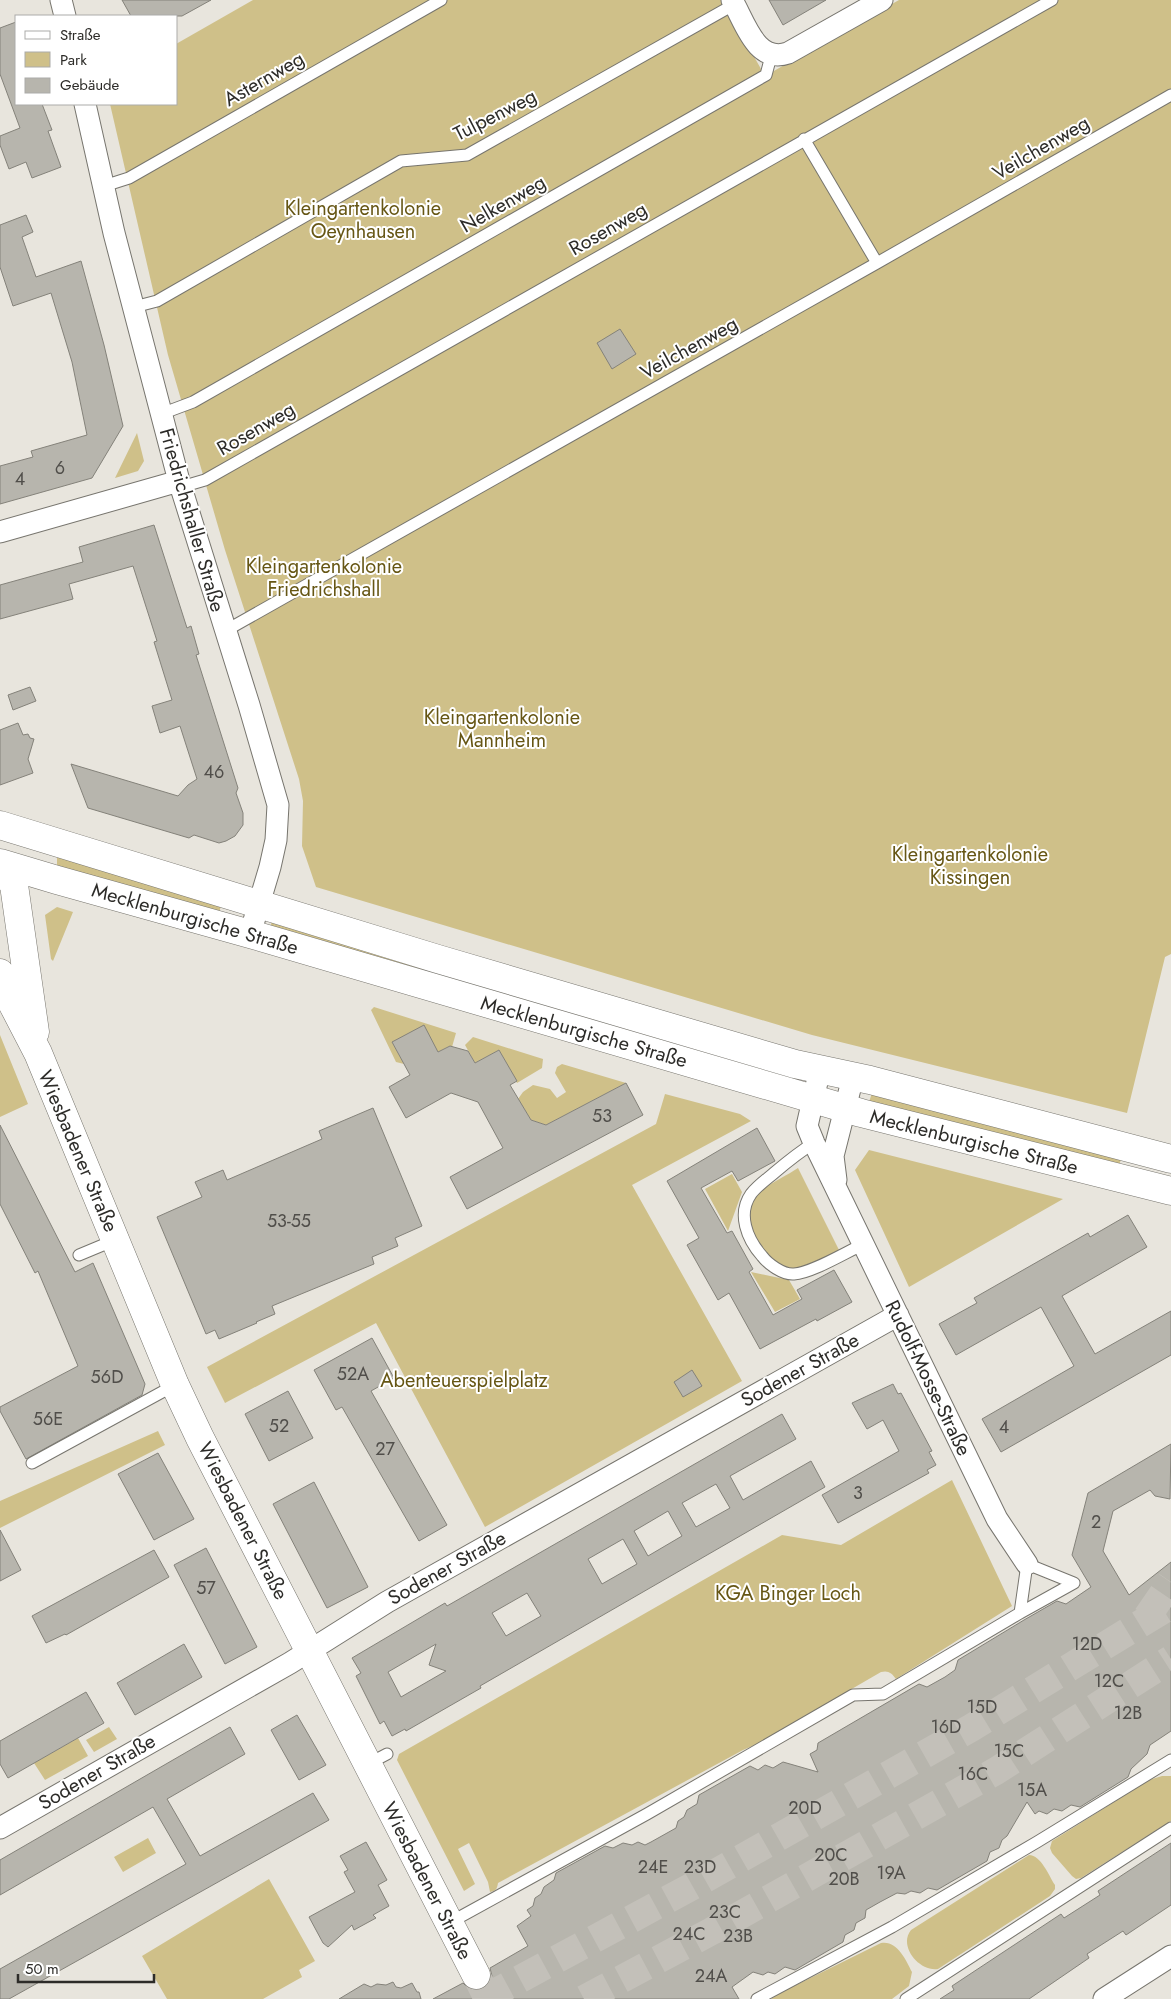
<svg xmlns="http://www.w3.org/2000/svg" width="1171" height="1999" font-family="Jost,sans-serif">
<rect width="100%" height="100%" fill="#e8e5dd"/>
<path fill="#cfc089" d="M253,0H722L765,76L899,0H1171V954L1165,957L1127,1113L812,1035L316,887L302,846L303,801L299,779L225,550L168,355L110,104H176V44Z
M137,433L144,461L138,471L115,478Z
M57,856L221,904L219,915L57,866Z
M57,907L73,912L53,961L51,959L45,915Z
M272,921L784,1070L782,1079L270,927Z
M374,1007L456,1033L452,1047L450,1046L438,1052L392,1042L404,1064L396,1062L371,1010Z
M0,1035L28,1104L0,1117Z
M473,1037L543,1059L542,1068L517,1083L499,1050L475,1063L465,1045Z
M562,1064L626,1083L546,1125L531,1120L518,1099L523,1092L533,1085L550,1089L557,1098L566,1092L555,1073L557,1067Z
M872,1093L1121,1159L1119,1166L869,1102Z
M665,1094L740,1114L751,1121L632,1185L742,1381L485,1527L376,1323L225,1403L207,1367L656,1124Z
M869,1150L1063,1199L909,1287L855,1170Z
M798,1168L839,1250C823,1257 802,1272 785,1268C773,1266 753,1235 750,1224C748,1216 748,1205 754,1198C764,1185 785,1177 798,1168Z
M732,1174L742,1192L728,1231L705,1189Z
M751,1272L789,1280L800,1299L775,1312Z
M158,1431L165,1445L0,1528V1501Z
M952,1480L1012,1606L896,1679C892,1673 888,1670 881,1672L757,1744L743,1750L498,1883C497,1889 496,1891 490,1892L488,1882L469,1843L458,1849L475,1884L464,1891L397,1760L399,1754L782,1535L841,1545Z
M109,1727L117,1739L94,1752L86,1740Z
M78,1738L88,1756L45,1780L34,1763Z
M1162,1776H1171V1821L1081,1878L1076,1879L1072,1876L1052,1853L1050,1848L1052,1841L1149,1780Z
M148,1838L156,1853L123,1872L114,1857Z
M1029,1855C1041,1855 1049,1876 1055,1885V1889L1050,1896L938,1969C919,1972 898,1946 911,1930Z
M269,1879L315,1961L299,1970L302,1977L263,1999H167L142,1956Z
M881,1943C897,1940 906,1960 912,1972L909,1986L892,1999H771L778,1994Z"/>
<path fill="#b7b5ad" stroke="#84827a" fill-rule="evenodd" d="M122,0H211L182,16H131Z
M769,0H826L783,25Z
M16,22V104H42L52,130L48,131L61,167L32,178L26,162L9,169L0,145V136L20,128L0,74V28Z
M26,215L33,232L22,237L36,277L81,261L104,345L123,426L92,478L0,504V466L33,457L31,451L87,435L72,362L51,293L13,306L0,267V225Z
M620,329L636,354L612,369L597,343Z
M154,525L187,628L191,626L199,654L196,655L238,788L236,793L243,813V825L235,836L226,841L219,843L194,835L189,838L88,808L71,764L178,796L188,785L197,779L180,726L160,733L152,706L172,700L154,642L157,641L133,566L69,584L73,599L0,619V585L83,562L79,547Z
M30,687L36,701L13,710L8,695Z
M18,723L23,735L28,734L30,738L34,739L28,759L33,773L0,785V730Z
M424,1025L438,1052L450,1046L468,1051L475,1063L499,1050L517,1081L510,1085L531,1120L546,1125L626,1083L643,1115L467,1209L450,1177L503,1148L478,1102L451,1093L406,1118L389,1087L410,1075L392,1042Z
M373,1108L422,1226L395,1238L398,1246L372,1257L374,1264L272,1306L275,1314L256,1322L257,1323L219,1339L215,1330L206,1334L157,1217L202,1197L195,1182L223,1170L227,1180L322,1139L319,1131Z
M0,1125L75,1272L93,1263L145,1384L142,1395L26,1459L0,1411V1407L78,1366L38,1271L35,1273L0,1204Z
M757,1128L775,1161L738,1181L732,1171L701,1188L727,1233L732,1231L753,1269L749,1272L773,1315L802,1299L797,1290L834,1270L852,1302L817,1321L816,1319L760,1349L729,1293L718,1300L687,1245L699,1238L667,1181Z
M1128,1215L1147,1247L1062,1296L1095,1354L1171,1311V1355L1001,1452L982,1419L1074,1366L1041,1307L956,1355L939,1324L977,1303L974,1298L1088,1233L1090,1237Z
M372,1338L394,1378L371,1391L447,1525L419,1541L342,1407L336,1410L314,1370Z
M692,1370L702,1386L683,1397L674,1382Z
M893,1384L898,1394L901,1393L932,1451L929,1452L936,1465L927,1470L929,1473L838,1523L822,1495L899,1451L883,1420L867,1429L852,1403Z
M288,1391L313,1438L269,1461L245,1414Z
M782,1414L796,1439L730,1476L743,1500L811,1461L825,1487L480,1686L481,1688L406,1731L405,1729L392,1736L384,1721L380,1724L356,1676L361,1673L352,1658L445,1603L447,1606ZM716,1484L730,1508L696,1527L682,1503ZM668,1511L682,1536L648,1556L634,1531ZM623,1539L637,1564L602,1584L588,1559ZM527,1593L541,1616L506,1636L492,1613ZM436,1644L429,1665L446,1671L401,1697L388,1672Z
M1171,1444L1170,1499L1155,1496L1150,1490L1113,1511L1103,1551L1129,1595L1171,1562V1731L1150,1745L1147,1754L1131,1769L1128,1777L1080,1807L1071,1805L1062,1811L1054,1809L1047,1814L1039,1811L1035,1814L1027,1802L1007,1836L1002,1840L999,1848L990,1852L987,1861L937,1890L928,1888L920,1893L911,1891L905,1894L897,1893L880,1902L866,1910L865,1918L856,1923L854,1930L845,1935L843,1942L795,1970L785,1967L775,1974L768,1972L763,1975L753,1972L732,1987L739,1999H433L463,1983L468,1988L475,1991L484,1989L489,1983L492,1976L490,1968L528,1946L517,1926L531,1916L527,1910L533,1906L535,1898L541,1894L544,1887L554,1880L556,1873L605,1846L613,1848L623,1843L632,1845L638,1842L645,1845L651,1842L676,1828L678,1821L684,1817L687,1810L697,1804L699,1795L750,1766L758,1770L765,1765L773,1768L783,1762L818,1772L810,1754L817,1750L818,1743L919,1684L927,1687L945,1677L955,1670L958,1660L1024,1620L1057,1601L1066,1604L1091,1587L1072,1555L1088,1493Z
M158,1453L194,1519L154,1540L118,1474Z
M314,1482L368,1587L327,1608L273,1504Z
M0,1530L21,1570L0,1581Z
M206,1548L257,1647L225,1664L174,1565Z
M154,1550L169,1577L66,1635L65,1634L46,1643L32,1616Z
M184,1644L202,1677L135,1715L117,1683Z
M86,1692L104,1723L8,1778L0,1764V1741Z
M297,1715L326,1765L299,1780L271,1730Z
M230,1727L245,1754L167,1799L200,1856L313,1793L329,1820L9,1999H0V1969L186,1864L153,1807L0,1895V1860Z
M366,1842L387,1880L378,1885L389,1906L373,1915L376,1918L354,1930L352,1925L328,1947L323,1943L309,1917L355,1892L344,1872L348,1870L340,1856Z
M1171,1843V1905L1126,1935L1123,1931L1087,1954L1089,1958L1029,1999H940L954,1990L952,1986L1061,1914L1064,1918L1100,1895L1098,1891Z
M393,1982L396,1987L401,1988L412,1983L417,1992H419L421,1999H339L364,1984L371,1987L377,1984L386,1985Z"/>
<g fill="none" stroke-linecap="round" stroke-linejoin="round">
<path stroke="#c3c0b9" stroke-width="28" stroke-dasharray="28 14" stroke-linecap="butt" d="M476,1975L488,1999"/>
<path stroke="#c3c0b9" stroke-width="28" stroke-dasharray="28 14" stroke-linecap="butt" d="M1147,1617L1171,1582
M483,1999L689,1888L971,1728L1171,1605
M584,1999L712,1931L996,1771L1171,1659"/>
<defs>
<path id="service" d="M804,139L877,263
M104,186L129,178L441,0
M134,307L157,301L401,161L467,155L735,4
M161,414L193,402L766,75L771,56
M181,487L205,480L1052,0
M225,631L877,263L1171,95
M814,1143C799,1152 787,1162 774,1173C767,1179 757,1186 751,1194C737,1214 747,1239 762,1256C768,1264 783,1275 794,1274C812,1273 846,1252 864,1244
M79,1255L115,1240
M32,1463L175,1385
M1020,1613L1027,1564L1074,1583
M368,1764L387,1754
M449,1923L647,1814L853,1695L883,1694L1020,1613L1074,1583
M757,1999L892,1927L1037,1842L1171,1760
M906,1999L1171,1828"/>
<path id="minor" d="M61,0L65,16
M732,0C745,22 756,64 788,53L882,0
M85,104L114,233L179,481L249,705L278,805L276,840L270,867L250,934
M0,532L179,481
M820,1069L807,1126L814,1143L997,1519L1027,1564
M836,1180L833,1156L853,1077
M0,1828L290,1663L387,1602L898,1315
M1104,1999L1171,1956"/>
<path id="tertiary" d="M0,865L14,885L35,1032
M0,973L11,1001L38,1053L175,1385L200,1438L476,1975"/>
<path id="secondary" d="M0,825L438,959L795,1064L870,1080L1171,1159
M0,863L57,880L250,934L861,1113L1171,1191"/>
</defs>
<use href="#service" stroke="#77756e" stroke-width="13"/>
<use href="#minor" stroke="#77756e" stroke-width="23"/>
<use href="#tertiary" stroke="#77756e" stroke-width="29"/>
<use href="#secondary" stroke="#77756e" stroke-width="29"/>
<use href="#service" stroke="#fff" stroke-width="11"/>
<use href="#minor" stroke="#fff" stroke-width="21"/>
<use href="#tertiary" stroke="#fff" stroke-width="28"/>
<use href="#secondary" stroke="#fff" stroke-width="28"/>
</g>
<g text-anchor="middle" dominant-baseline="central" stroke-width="4" stroke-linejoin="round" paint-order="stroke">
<g font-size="18" fill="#504e4a">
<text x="60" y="468">6</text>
<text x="20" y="479">4</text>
<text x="214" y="772">46</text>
<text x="602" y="1116">53</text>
<text x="289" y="1221">53-55</text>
<text x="353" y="1374">52A</text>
<text x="107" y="1377">56D</text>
<text x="48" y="1419">56E</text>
<text x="279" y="1426">52</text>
<text x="1004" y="1427">4</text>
<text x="385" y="1449">27</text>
<text x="858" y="1493">3</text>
<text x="1096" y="1522">2</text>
<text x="206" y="1588">57</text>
<text x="1087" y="1644">12D</text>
<text x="1109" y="1681">12C</text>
<text x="982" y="1707">15D</text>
<text x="1128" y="1713">12B</text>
<text x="946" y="1727">16D</text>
<text x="1009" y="1751">15C</text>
<text x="973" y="1774">16C</text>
<text x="1032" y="1790">15A</text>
<text x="805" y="1808">20D</text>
<text x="831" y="1855">20C</text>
<text x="653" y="1867">24E</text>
<text x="700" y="1867">23D</text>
<text x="891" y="1873">19A</text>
<text x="844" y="1879">20B</text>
<text x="725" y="1912">23C</text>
<text x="689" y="1934">24C</text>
<text x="738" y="1936">23B</text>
<text x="711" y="1976">24A</text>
</g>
<g font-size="20" fill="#2d2c29" stroke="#fff">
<text transform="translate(264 79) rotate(-30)">Asternweg</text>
<text transform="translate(495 115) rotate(-27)">Tulpenweg</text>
<text transform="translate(1041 148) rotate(-30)">Veilchenweg</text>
<text transform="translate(503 204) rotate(-30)">Nelkenweg</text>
<text transform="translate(608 229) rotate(-30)">Rosenweg</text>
<text transform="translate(689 348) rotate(-29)">Veilchenweg</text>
<text transform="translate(256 429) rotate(-30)">Rosenweg</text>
<text transform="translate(192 520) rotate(74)">Friedrichshaller Straße</text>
<text transform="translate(195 919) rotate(16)">Mecklenburgische Straße</text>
<text transform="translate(584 1032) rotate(16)">Mecklenburgische Straße</text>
<text transform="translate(974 1142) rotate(14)">Mecklenburgische Straße</text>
<text transform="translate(78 1151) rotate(67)">Wiesbadener Straße</text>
<text transform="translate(800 1370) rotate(-29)">Sodener Straße</text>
<text transform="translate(928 1378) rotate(64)">Rudolf-Mosse-Straße</text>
<text transform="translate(243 1521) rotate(63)">Wiesbadener Straße</text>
<text transform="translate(447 1568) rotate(-29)">Sodener Straße</text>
<text transform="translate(97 1772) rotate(-30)">Sodener Straße</text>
<text transform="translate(427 1881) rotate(63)">Wiesbadener Straße</text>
</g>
<g font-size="20" fill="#665614" stroke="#fff">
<text x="363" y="208">Kleingartenkolonie<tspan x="363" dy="23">Oeynhausen</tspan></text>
<text x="324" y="566">Kleingartenkolonie<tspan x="324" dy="23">Friedrichshall</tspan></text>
<text x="502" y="717">Kleingartenkolonie<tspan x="502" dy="23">Mannheim</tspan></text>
<text x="970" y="854">Kleingartenkolonie<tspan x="970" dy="23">Kissingen</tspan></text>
<text x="464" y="1380">Abenteuerspielplatz</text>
<text x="788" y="1593">KGA Binger Loch</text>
</g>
</g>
<rect x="15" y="15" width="162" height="90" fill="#ffffff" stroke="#ababa9"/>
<rect x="25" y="31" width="25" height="8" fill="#ffffff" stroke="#ababa9"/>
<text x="60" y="40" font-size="15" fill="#2d2c29">Straße</text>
<rect x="25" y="52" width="25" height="15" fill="#cfc089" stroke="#ababa9"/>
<text x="60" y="65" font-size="15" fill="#2d2c29">Park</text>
<rect x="25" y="78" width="25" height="15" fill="#b7b5ad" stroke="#ababa9"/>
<text x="60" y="90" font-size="15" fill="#2d2c29">Gebäude</text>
<path d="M18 1974v8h136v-8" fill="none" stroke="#2d2c29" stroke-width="2.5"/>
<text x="25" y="1974" font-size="15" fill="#2d2c29" stroke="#ffffff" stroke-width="4" paint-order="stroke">50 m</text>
</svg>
